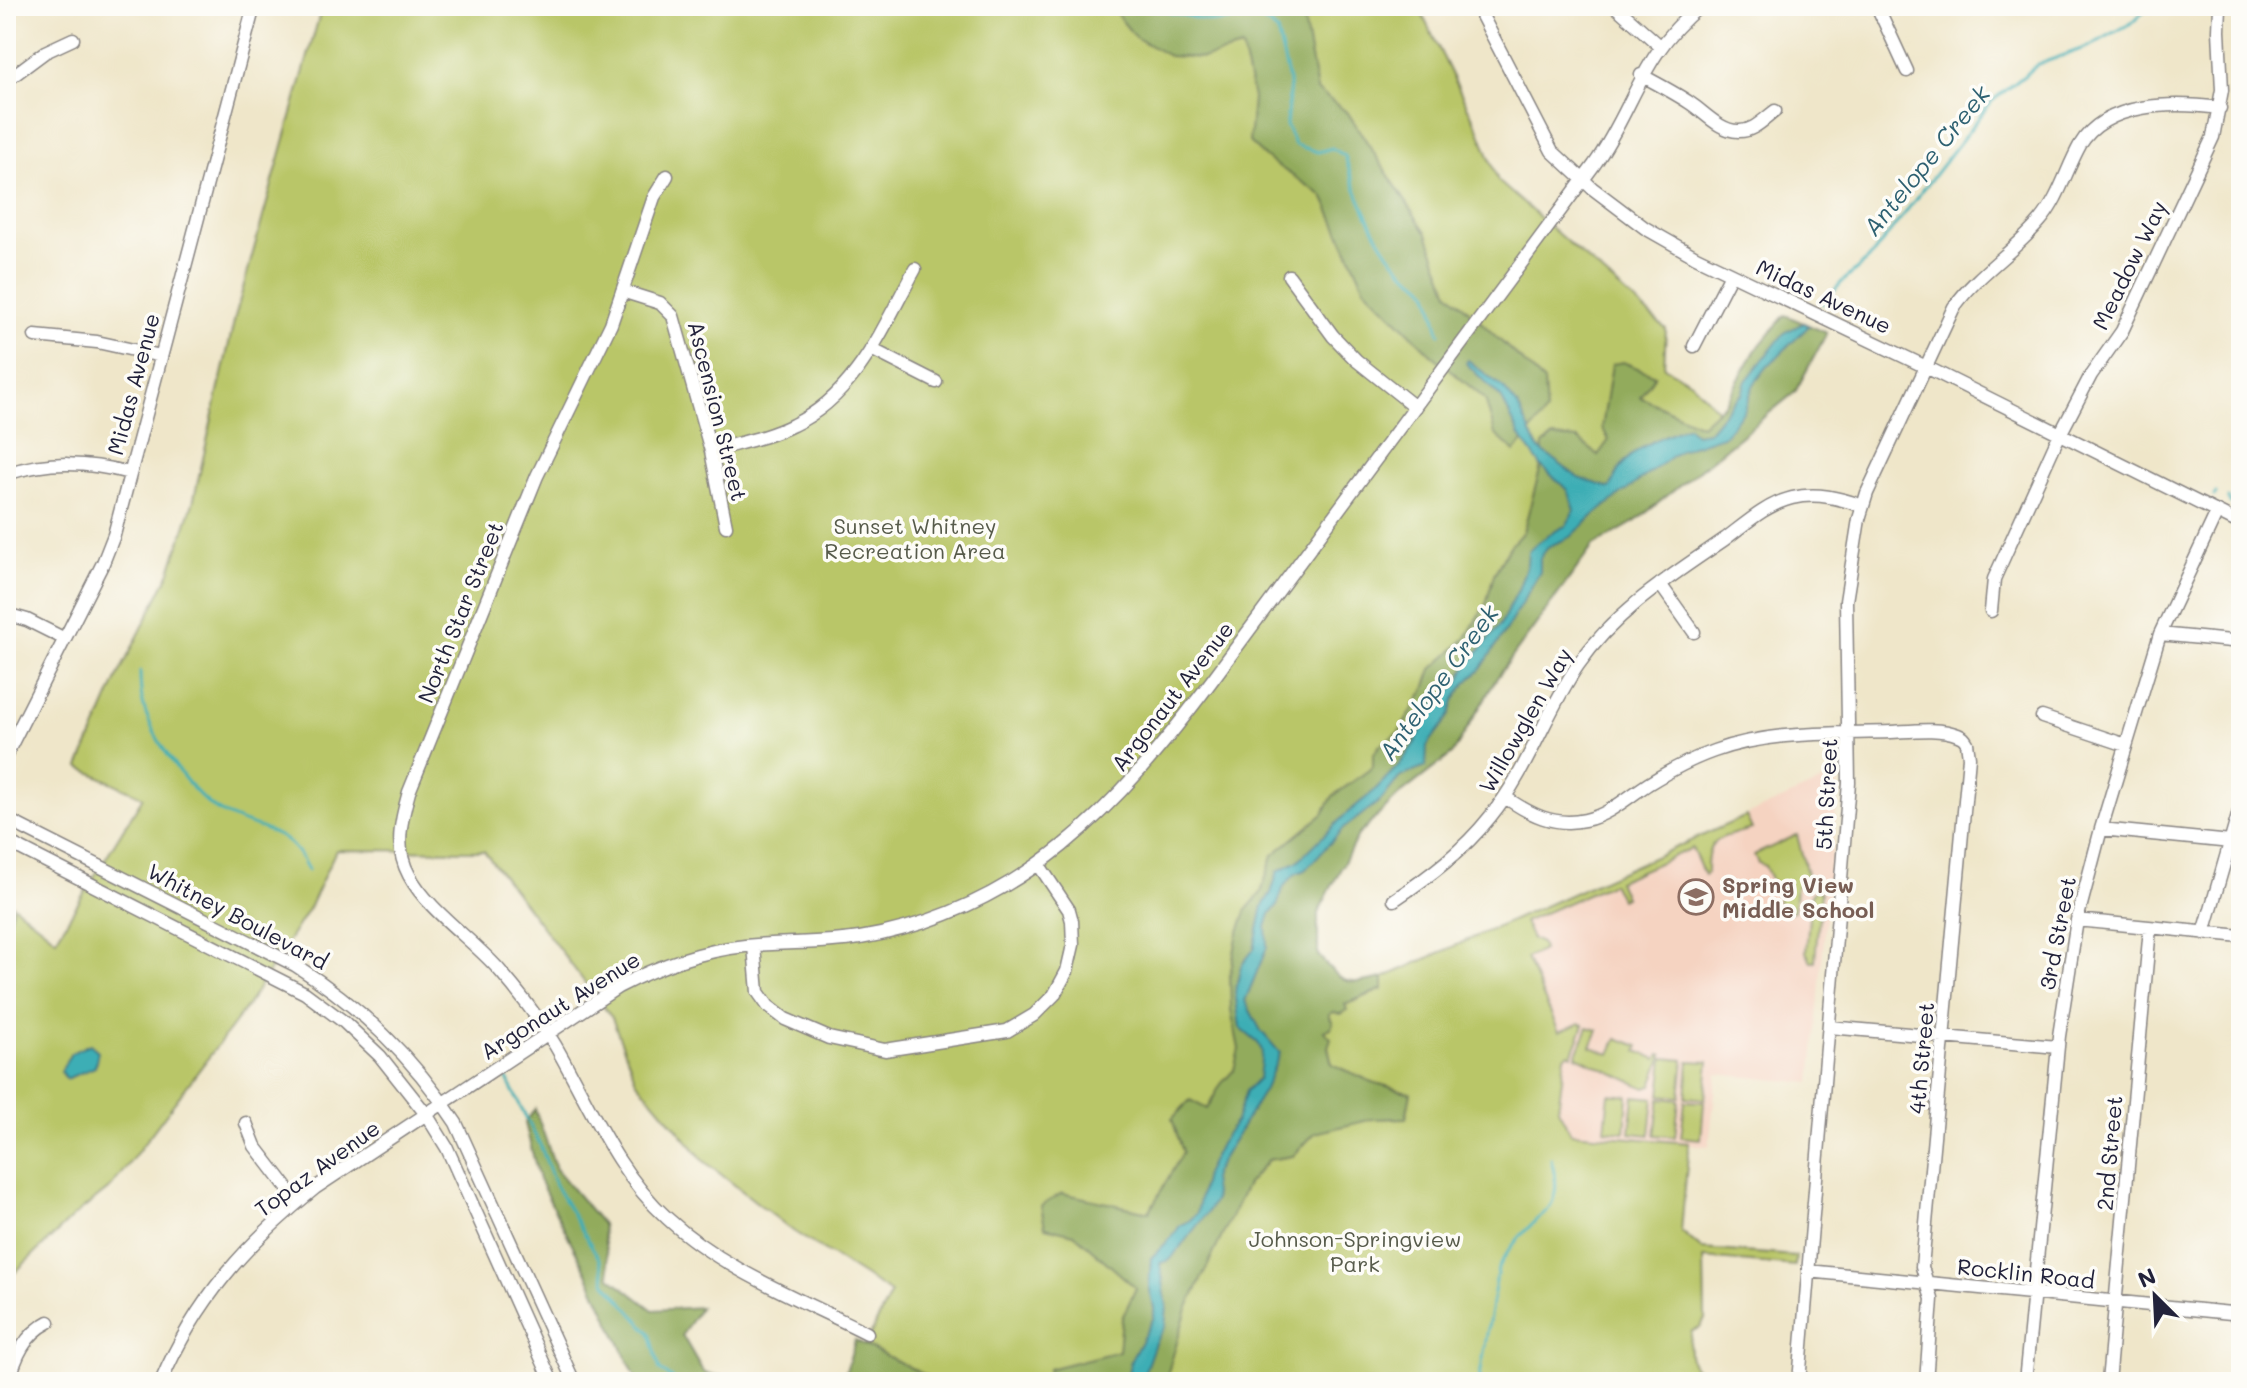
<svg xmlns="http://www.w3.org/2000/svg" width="2247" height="1388" font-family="Mali,sans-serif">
<rect width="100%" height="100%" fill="#fdfcf7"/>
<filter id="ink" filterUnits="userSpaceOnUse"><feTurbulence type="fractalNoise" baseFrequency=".0125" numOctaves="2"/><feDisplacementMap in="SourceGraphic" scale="16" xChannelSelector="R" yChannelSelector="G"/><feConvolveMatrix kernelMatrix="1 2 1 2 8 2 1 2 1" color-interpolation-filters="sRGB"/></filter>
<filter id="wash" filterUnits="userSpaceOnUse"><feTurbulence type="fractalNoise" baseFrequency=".006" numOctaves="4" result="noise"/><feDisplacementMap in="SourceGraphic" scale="32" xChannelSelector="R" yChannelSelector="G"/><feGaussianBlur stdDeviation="1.8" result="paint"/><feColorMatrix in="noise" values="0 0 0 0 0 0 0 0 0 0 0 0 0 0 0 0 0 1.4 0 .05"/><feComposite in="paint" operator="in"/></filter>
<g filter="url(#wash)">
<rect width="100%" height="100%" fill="#efe6c9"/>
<path fill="#f5d3c1" d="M1839,774L1811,1083L1717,1074L1709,1146L1571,1133L1316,1008Z"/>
<path fill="#b9c668" stroke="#6e7452" stroke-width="2" d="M322,6H1418L1479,130L1498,181L1666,329L1664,367L1691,382L1716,408L1747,431L1636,521L1593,546L1496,679L1453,753L1398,796L1358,835L1320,883L1271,1112L1410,1093L1372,1082L1332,1064L1324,1030L1328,1015L1345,1005L1383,989V978L1746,816L1752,829C1719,839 1706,835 1707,873L1704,875L1692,848L1618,881L1625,897L1620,899L1612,883L1524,922L1532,939L1541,943L1543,950L1526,958L1559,1032L1580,1023L1584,1025L1572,1055L1569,1053L1565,1056L1558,1109L1571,1133L1689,1143L1681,1231L1702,1249L1796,1256L1795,1266L1704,1258L1705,1319L1700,1328L1692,1331C1686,1358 1690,1369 1714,1382H847L891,1293L793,1231L704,1161L636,1080L612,1018L484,851L336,850L310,906L247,1006L112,1186L73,1217L6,1281V937L13,905L56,939L143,797L79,767L118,676L169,574L193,503L235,317Z
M1797,835L1807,874L1796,888L1794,911L1788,912L1778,902V895L1765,866L1758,863L1754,855Z
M1818,888L1821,893L1815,961H1811L1806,952L1811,894Z
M1588,1027L1598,1030L1591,1047L1610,1054L1617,1038L1639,1046L1637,1051L1657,1059L1660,1054L1663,1055L1652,1086L1645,1088L1576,1056Z
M1664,1058L1684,1060L1680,1097L1660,1095Z
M1689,1061L1709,1062L1705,1099L1686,1097Z
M1609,1094L1628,1096L1625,1132L1605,1130Z
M1634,1096L1654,1098L1650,1135L1630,1133Z
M1660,1098L1679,1100L1675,1137L1655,1135Z
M1685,1101L1704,1102L1701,1139L1681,1137Z"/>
<path fill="#92ab5c" stroke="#5a664c" stroke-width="2" d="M1110,6H1299L1302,9L1317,90L1348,113L1427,234L1449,292L1544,382L1546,412L1515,452L1495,434L1485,399L1431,354L1365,288L1323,196L1266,158L1249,142L1253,98L1242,48L1204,58L1169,56L1135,37Z
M1785,315L1827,333L1795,392L1636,521L1593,546L1496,679L1453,753L1398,796L1358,835L1318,913V955C1344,985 1345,986 1383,978V989L1345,1004L1347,1010L1341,1014L1333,1012L1329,1015L1333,1023L1331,1028L1324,1031L1331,1038L1328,1047L1332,1064L1372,1082L1411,1093L1406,1118L1373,1119L1315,1133L1293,1156L1268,1160L1247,1184L1187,1309L1165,1382H1049L1048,1369L1119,1351L1122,1318L1136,1288L1074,1234L1045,1227L1041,1206L1062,1193L1149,1212L1183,1152L1172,1119L1190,1100L1207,1109L1221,1084L1234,1070L1239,1049L1231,1010L1230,975L1237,937L1247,909L1261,893L1273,855L1323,814L1333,796L1373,767V755L1379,746L1399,732L1425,689L1432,669L1465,639L1486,604L1494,574L1510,546L1523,532L1541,466L1543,445L1553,437L1578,439L1598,455L1609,440L1602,428L1612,364L1623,362L1655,375L1640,397L1701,425L1726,402L1755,351Z
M535,1109L556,1169L602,1224L610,1277L653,1310L700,1307L682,1335L704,1373L751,1382H638L586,1271L539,1180L525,1123Z
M855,1340L939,1382H843Z"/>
<path fill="#3daeb5" stroke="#306878" stroke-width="2" d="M1804,323L1809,326L1768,366L1754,384L1744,411L1723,436L1680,450L1594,515L1571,537L1549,546L1540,558V572L1503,635L1481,669L1465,684L1454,701L1450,715L1427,746L1426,767L1400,777L1381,800L1343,829L1305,870L1295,874L1284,886L1277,906L1270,914L1266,927L1267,947L1245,1001L1261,1031L1280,1053L1265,1089L1215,1171L1212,1179L1215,1200L1207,1213L1170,1260L1160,1263L1167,1307L1165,1326L1155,1343L1141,1382H1126L1131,1360L1154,1317V1308L1149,1286L1151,1258L1174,1235L1180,1225L1189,1221L1197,1213L1205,1174L1220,1144L1236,1121L1246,1091L1259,1078L1262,1051L1258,1043L1240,1028L1235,992L1241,966L1254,949L1263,906L1271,893L1278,871L1298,861L1346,814L1373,792L1399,765L1416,741L1436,701L1457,686L1467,666L1500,625L1518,590L1527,564L1528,552C1534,544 1557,529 1566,526L1575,510L1568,490L1541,466L1520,436L1502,399L1466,363L1468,360L1503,388L1518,406L1538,448L1579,478L1610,488C1613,483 1615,476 1618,471C1631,448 1665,435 1688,426L1695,434L1708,432L1731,404L1742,394L1746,381L1785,332Z
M90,1044L98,1051L95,1067L66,1079L61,1071L71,1053Z"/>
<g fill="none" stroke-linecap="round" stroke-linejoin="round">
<path stroke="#3daeb5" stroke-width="3" d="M1139,6L1215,22L1260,18L1277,31L1290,85L1286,125L1295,145L1318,152L1332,148L1345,156C1354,189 1376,242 1400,267C1408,276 1421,281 1428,292C1435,305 1434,320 1440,333
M1823,304L1841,283L1869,259L1992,101L2039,64L2090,46L2135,21L2148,6
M2214,496L2216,493
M2228,498L2230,503L2241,509
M140,671C140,683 140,695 144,707C154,741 193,798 224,814C260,832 288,826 308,870
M507,1079L541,1147L555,1185L600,1260L606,1283L650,1333L660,1370L678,1382
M1479,1382L1498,1268C1506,1253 1517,1239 1529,1227C1538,1217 1551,1211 1554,1197C1558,1184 1554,1172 1551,1159"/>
</g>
</g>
<g filter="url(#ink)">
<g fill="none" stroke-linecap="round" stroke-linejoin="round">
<defs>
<path id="minor" d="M1477,6L1552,151L1592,188L1645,228L1696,257L1926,367L2241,524
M1615,6L1660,46
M1877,6L1907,71
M1641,75C1658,84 1675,93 1690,103C1704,112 1720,131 1738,131C1753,132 1764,119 1775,111
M6,81L45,52L73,39
M667,176L654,197L611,324L537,476L409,792C401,820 394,848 409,875C428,911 474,940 501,972C520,994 540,1020 555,1045C590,1105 615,1171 667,1218C723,1270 800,1299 867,1333
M1289,276L1333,336L1356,360L1415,407
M622,291L660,303L673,316L711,451L726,526
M35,336L97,342L161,356
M1694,346L1731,274
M871,349L936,382
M711,451C738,443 767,438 793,425C857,395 883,327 915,269
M6,474C49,460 87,462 130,473
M1660,584L1694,632
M1991,611L1994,579L2055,444L2091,375L2122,331L2213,137L2222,90L2219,31L2220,6
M6,614L27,620L65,639
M2160,634L2241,642
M2042,717L2126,745
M6,755L103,563L114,535L254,6
M1505,797C1529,814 1554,827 1585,820C1609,815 1628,797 1648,784C1669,771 1691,759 1714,751C1769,731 1833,734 1891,732C1911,731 1939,727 1958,735C1963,737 1964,738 1967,743L1969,757L1922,1267L1932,1299L1926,1382
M6,819L295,965C361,1007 413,1057 456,1123L574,1382
M2101,829L2241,843
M6,841L305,993L344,1022L380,1056L426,1114L447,1148L552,1382
M1394,900C1430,876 1463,851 1490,817C1528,771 1545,713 1578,665C1616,610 1671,576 1725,539C1745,524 1767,504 1792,498C1817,492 1839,498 1863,506
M2077,920L2241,936
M2204,933L2241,805
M754,946L758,992L768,1006L785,1019L829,1038L885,1050L1007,1031L1034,1015L1054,995L1067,971L1073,945L1072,921L1069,910L1039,865
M1829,1027L2058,1047
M246,1123L255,1146L298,1202
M1808,1271L2241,1314
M9,1382C15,1357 25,1334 49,1322
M161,1382C196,1299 246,1244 315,1188L618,987C658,966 699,951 745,946C783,942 822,944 860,938C1024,910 1118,806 1213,679L1594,165C1635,107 1640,55 1700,6
M1799,1382L1849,783L1846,601L1859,519L1867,493L1954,307C1978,273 2014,252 2040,221C2059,199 2066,170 2080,145C2106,101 2175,102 2220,108
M2025,1382L2059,1036L2077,920L2101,829L2160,634L2217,512
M2108,1382L2150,928"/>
</defs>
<use href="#minor" stroke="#888482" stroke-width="15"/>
<use href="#minor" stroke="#fff" stroke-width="12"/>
</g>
</g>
<defs>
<symbol id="school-ring" viewBox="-11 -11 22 22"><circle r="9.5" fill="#fdfcf7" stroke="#8d6e63" stroke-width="1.5"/><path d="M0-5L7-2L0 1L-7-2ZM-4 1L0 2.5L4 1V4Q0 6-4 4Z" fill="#8d6e63"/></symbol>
</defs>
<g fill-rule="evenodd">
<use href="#school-ring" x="1676" y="877" width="40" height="40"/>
</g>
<g text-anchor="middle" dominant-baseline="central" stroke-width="7" stroke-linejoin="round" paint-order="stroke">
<g font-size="22" fill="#22223b" stroke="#fdfcf7">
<text transform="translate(2129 265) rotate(-64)">Meadow Way</text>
<text transform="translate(1824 296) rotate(25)">Midas Avenue</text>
<text transform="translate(133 384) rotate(-75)">Midas Avenue</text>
<text transform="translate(718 411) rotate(76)">Ascension Street</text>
<text transform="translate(460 612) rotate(-68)">North Star Street</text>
<text transform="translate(1172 696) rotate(-52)">Argonaut Avenue</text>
<text transform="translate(1525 720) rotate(-60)">Willowglen Way</text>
<text transform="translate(1826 794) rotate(-87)">5th Street</text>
<text transform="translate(238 916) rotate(28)">Whitney Boulevard</text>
<text transform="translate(2057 933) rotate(-79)">3rd Street</text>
<text transform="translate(560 1005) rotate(-32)">Argonaut Avenue</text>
<text transform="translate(1921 1058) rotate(-85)">4th Street</text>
<text transform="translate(2109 1153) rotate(-85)">2nd Street</text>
<text transform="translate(317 1168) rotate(-36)">Topaz Avenue</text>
<text transform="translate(2026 1273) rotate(6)">Rocklin Road</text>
</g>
<g font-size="22" fill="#575b4b" stroke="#fdfcf7">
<text x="915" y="525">Sunset Whitney<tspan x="915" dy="25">Recreation Area</tspan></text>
<text x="1355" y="1238">Johnson-Springview<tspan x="1355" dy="25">Park</tspan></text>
</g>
<g font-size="22" font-weight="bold" fill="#785e54" stroke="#fdfcf7" text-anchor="start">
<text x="1722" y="884">Spring View<tspan x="1722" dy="25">Middle School</tspan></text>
</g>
<g font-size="24" font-style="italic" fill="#2e6172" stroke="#fdfcf7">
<text transform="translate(1926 160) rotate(-51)">Antelope Creek</text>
<text transform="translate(1438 682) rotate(-54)">Antelope Creek</text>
</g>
</g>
<rect width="2247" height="1388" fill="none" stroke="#fdfcf7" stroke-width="32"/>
<g transform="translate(2155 1296) rotate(336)" stroke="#fdfcf7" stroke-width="6" paint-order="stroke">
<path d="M0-6L14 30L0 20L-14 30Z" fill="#22223b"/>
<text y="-12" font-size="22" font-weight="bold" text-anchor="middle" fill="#22223b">N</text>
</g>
</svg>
